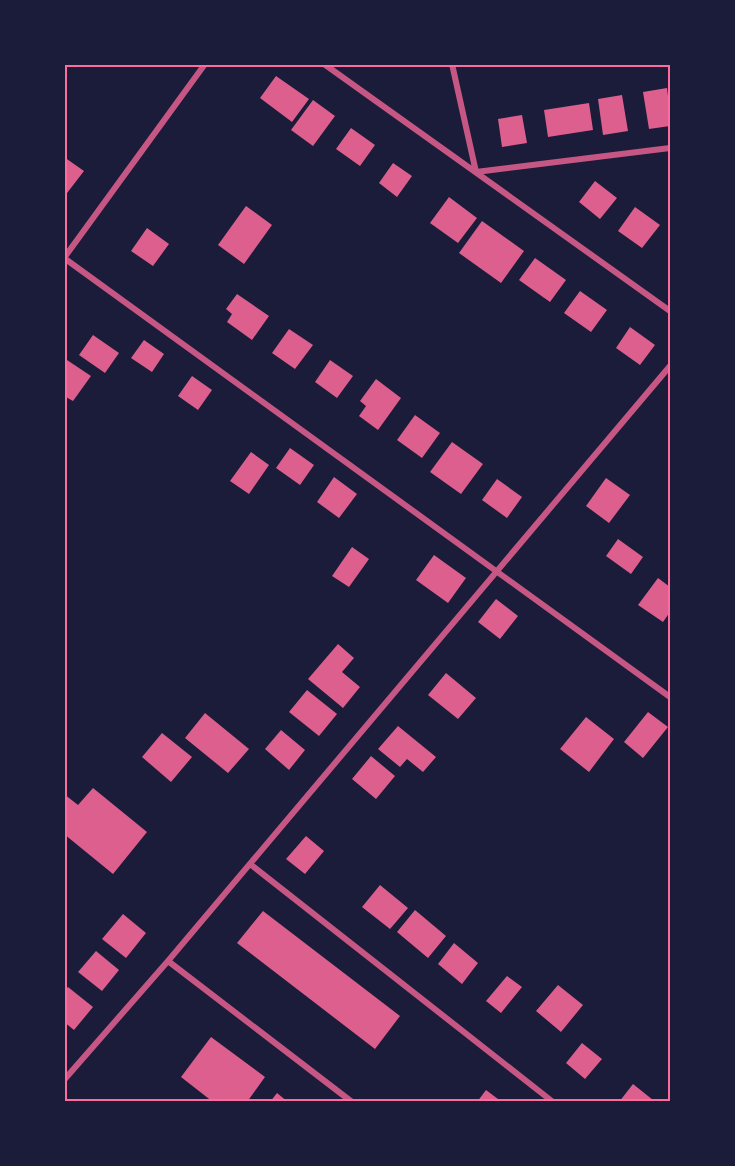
<svg xmlns="http://www.w3.org/2000/svg" width="735" height="1166" font-family="'IBM Plex Serif',serif">
<rect width="100%" height="100%" fill="#1b1b3a"/>
<path fill="#dd5f8e" d="M276,76L309,99L292,122L260,98Z
M667,88L670,112V126L649,129L643,92Z
M622,95L628,131L603,135L598,99Z
M313,100L335,116L313,146L291,130Z
M589,103L593,130L548,137L544,110Z
M522,115L527,143L502,147L498,119Z
M351,128L375,145L360,166L336,149Z
M64,157L84,171L64,197Z
M393,163L412,176L397,197L379,183Z
M595,181L617,198L600,219L579,202Z
M449,197L477,218L458,243L430,223Z
M246,206L272,225L244,264L218,245Z
M635,207L660,225L642,248L618,231Z
M482,221L524,251L501,283L459,253Z
M147,228L169,244L153,266L131,251Z
M535,258L566,280L550,302L519,280Z
M580,291L607,310L591,332L564,313Z
M237,294L269,316L252,340L227,322L232,314L226,309Z
M630,327L655,345L640,365L616,348Z
M289,329L313,345L295,369L272,353Z
M93,335L119,353L105,373L79,355Z
M144,340L164,354L152,372L131,358Z
M64,358L91,376L73,401L64,396Z
M330,360L353,376L337,398L315,382Z
M192,376L212,390L198,410L178,396Z
M376,379L401,398L378,430L359,416L366,406L360,401Z
M415,415L440,433L422,458L397,440Z
M452,442L483,464L461,494L430,472Z
M290,448L314,465L300,485L276,468Z
M251,452L269,465L249,494L230,481Z
M334,477L357,494L339,518L317,502Z
M606,478L630,495L609,523L586,506Z
M497,479L522,497L507,518L482,500Z
M618,539L643,557L631,574L606,556Z
M352,547L369,559L349,587L332,576Z
M434,555L466,578L448,603L416,580Z
M658,578L670,587V612L663,622L638,605Z
M496,599L518,616L500,639L478,622Z
M338,644L354,658L342,672L360,687L343,708L308,679Z
M446,673L476,698L458,719L428,695Z
M307,690L337,714L319,736L289,712Z
M648,712L668,727L643,758L624,742Z
M205,713L249,749L228,773L185,738Z
M586,717L614,739L589,772L560,749Z
M398,726L436,757L423,772L407,759L400,767L378,749Z
M281,730L305,750L289,770L265,749Z
M162,733L192,757L171,782L142,757Z
M371,756L395,776L376,799L352,779Z
M93,788L147,832L113,874L64,834V794L78,805Z
M306,836L324,851L305,874L286,859Z
M380,885L408,908L390,929L362,907Z
M415,910L446,936L428,958L397,932Z
M263,911L400,1016L375,1049L237,943Z
M123,914L146,933L126,958L102,939Z
M454,943L478,963L462,984L438,964Z
M96,951L119,970L102,991L78,972Z
M507,976L522,987L501,1013L486,1001Z
M558,985L583,1005L561,1032L536,1011Z
M68,987L93,1007L74,1030L64,1022V991Z
M211,1037L265,1077L247,1102H213L181,1077Z
M582,1043L602,1059L585,1079L566,1063Z
M633,1084L653,1100L652,1102H619Z
M486,1090L502,1102H477Z
M277,1093L288,1102H270Z"/>
<g fill="none" stroke-linecap="round" stroke-linejoin="round">
<path stroke="#c65784" stroke-width="6" d="M324,64L670,311
M452,64L476,172L670,148
M64,258L670,697
M64,258L205,64
M250,864L553,1102
M168,961L352,1102
M64,1080L168,961L670,366"/>
</g>
<rect width="735" height="1166" fill="none" stroke="#1b1b3a" stroke-width="132"/>
<rect x="66" y="66" width="603" height="1034" fill="none" stroke="#ff6b9d" stroke-width="2"/>
</svg>
